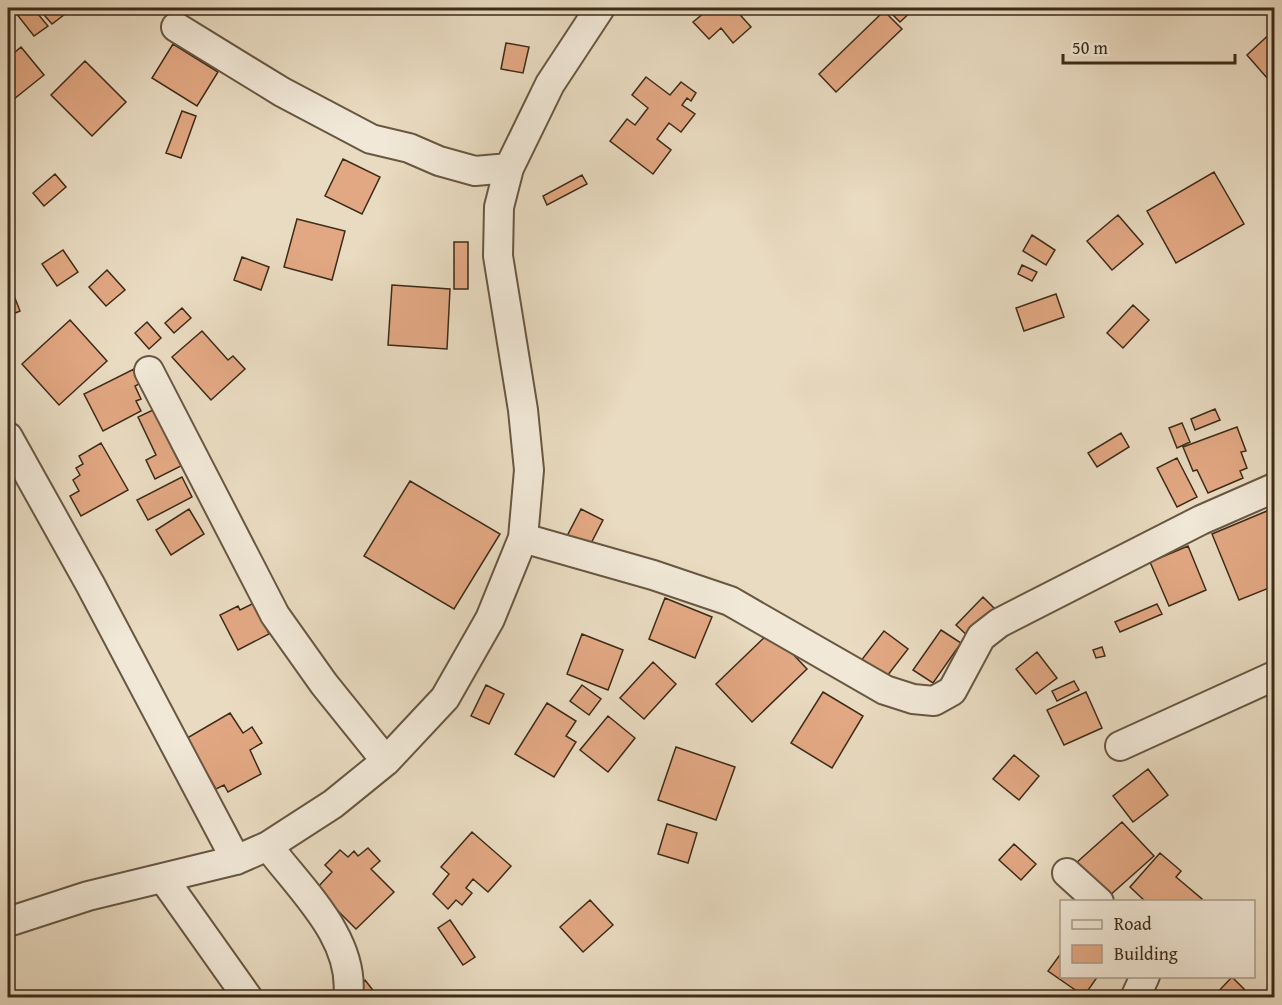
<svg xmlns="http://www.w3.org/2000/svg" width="1282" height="1005" font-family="'Gentium Book Plus',serif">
<rect width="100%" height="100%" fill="#e9dbc1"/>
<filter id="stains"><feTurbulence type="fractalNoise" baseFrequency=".00333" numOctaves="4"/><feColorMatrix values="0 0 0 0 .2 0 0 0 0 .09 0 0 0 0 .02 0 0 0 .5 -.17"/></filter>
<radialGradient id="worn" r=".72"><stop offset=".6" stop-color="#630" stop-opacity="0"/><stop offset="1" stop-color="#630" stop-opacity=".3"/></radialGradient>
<path fill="#e2a883" stroke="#3d2b18" stroke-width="1.5" d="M12,8H33L48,26L34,36Z
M38,8H73L52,24Z
M710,8H734L751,27L733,43L721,28L709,39L693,22Z
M895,8H915L900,22L890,12Z
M884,11L902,29L836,92L819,74Z
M1274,30V86L1247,55Z
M506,43L529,47L523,73L501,69Z
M173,44L218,72L197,106L152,78Z
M21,47L44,75L9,103L8,58Z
M85,61L126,102L92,136L51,95Z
M646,77L670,95L681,82L696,93L691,101L687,98L682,105L695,114L681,132L669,123L657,139L671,150L653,174L610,141L627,119L635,125L648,108L632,95Z
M182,111L196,116L181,158L166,153Z
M343,159L380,177L362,214L325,196Z
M1214,172L1244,224L1176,263L1147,211Z
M55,174L66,187L44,206L33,193Z
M582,175L587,184L547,205L543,196Z
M1118,215L1143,244L1112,270L1087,241Z
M297,219L345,231L332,280L284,267Z
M1032,235L1055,250L1046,265L1023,251Z
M454,242H468V289H454Z
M63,250L78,272L57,286L42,264Z
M242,257L269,267L261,290L234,280Z
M1022,265L1037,272L1032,281L1018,274Z
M107,270L125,290L106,306L89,287Z
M392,285L450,289L447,349L388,345Z
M11,288L20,311L8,316V290Z
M1056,294L1064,317L1024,331L1016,308Z
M1133,305L1149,320L1123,348L1107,333Z
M182,308L191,318L174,333L165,323Z
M70,320L107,361L59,405L22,364Z
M147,322L161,338L149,349L135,333Z
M202,331L228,360L233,356L245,369L211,400L172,357Z
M134,369L141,383L135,386L141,399L136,401L141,411L103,431L84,394Z
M1215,409L1220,420L1195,430L1191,419Z
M153,410L181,466L155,479L146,460L156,455L138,417Z
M1182,423L1190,442L1177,448L1169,428Z
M1237,427L1246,451L1241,452L1247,468L1240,471L1243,478L1208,493L1197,470L1193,471L1183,447Z
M1121,433L1129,447L1097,467L1088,453Z
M101,443L128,490L81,516L70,496L79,491L73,480L80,475L76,468L83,464L79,456Z
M1177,458L1197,497L1177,507L1157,468Z
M182,477L192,497L148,520L137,500Z
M410,481L500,534L454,609L364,556Z
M1274,508V586L1239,600L1212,534Z
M189,509L204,534L171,555L156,530Z
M581,509L603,520L587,551L565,540Z
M1188,546L1206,590L1169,606L1150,562Z
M983,597L997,611L970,638L956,625Z
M665,598L712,617L695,658L649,639Z
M254,603L269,634L238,650L220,615L238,606L240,610Z
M1157,604L1162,614L1120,632L1115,622Z
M941,630L961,643L933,683L913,670Z
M771,631L807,669L752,722L716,684Z
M884,631L908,649L884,680L860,662Z
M582,634L623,650L608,690L567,674Z
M1102,647L1105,656L1096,658L1093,650Z
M1037,652L1057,678L1036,694L1016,669Z
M653,662L676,684L644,719L620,698Z
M1074,681L1079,690L1057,701L1052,691Z
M486,685L504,694L489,724L471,716Z
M582,685L601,699L589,715L570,701Z
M823,692L863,716L832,768L791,743Z
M1086,692L1102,728L1064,745L1047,710Z
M547,703L576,721L566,736L576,742L554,777L515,754Z
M230,713L243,733L252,727L262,743L250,750L261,774L228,792L224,785L216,789L208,775L203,778L182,741Z
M608,716L635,738L608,772L580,750Z
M676,747L735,767L716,820L658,800Z
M1014,755L1039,776L1019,800L993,779Z
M1148,769L1168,795L1133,822L1113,796Z
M1122,822L1154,856L1108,897L1076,863Z
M667,824L697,833L688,863L658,854Z
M472,832L511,866L488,892L473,879L466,888L472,893L462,905L456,900L448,909L433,894L449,874L441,867Z
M1014,844L1036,864L1021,880L999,860Z
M368,848L380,861L371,869L394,892L356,929L316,889L332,872L325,865L340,850L348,857L354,851L358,856Z
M1160,853L1181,871L1176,877L1202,899L1200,902H1146L1130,887Z
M590,900L613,925L583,952L560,927Z
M450,920L475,957L463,965L438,928Z
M1062,952V976H1098L1084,996L1048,971Z
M1232,977L1247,992L1241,998H1212Z
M365,980L379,998H364L356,988Z"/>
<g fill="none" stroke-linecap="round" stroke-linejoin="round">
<defs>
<path id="street" d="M176,27L282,92L371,139L409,148L439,161L475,171L509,168
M149,371L275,615L324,684L386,761
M8,437L90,584L236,860
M523,538L653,575L730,601L885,690L913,699L934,701L952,691L981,637L999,623L1201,520L1274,488
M1120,746L1274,676
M268,846C301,890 356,939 348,998
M1067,873L1099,902
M163,878L248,998
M8,922L88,896L236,860L268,846L333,804L386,761L445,698L490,619L523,538L529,470L523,410L498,256L499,207L509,168L550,84L600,8
M1135,998L1145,976"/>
</defs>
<use href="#street" stroke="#685742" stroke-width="32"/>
<use href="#street" stroke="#f1e8d7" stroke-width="28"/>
</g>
<rect width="1282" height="1005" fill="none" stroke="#e9dbc1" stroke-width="30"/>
<rect x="9" y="9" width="1264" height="987" fill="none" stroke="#3d2b18" stroke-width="3"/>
<rect x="15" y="15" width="1252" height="975" fill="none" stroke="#3d2b18" stroke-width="1.5"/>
<rect x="1060" y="900" width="195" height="78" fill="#f1e8d7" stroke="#a99c8b" stroke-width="1.5"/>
<rect x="1072" y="920" width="30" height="9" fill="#f1e8d7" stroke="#a99c8b" stroke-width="1.5"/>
<text x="1114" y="930" font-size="18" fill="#3d2b18">Road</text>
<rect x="1072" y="945" width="30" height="18" fill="#e2a883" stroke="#a99c8b" stroke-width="1.5"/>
<text x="1114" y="960" font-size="18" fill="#3d2b18">Building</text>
<path d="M1063 54v9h172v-9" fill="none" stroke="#3d2b18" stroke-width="3"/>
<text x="1072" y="54" font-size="18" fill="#3d2b18" stroke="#f1e8d7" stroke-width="4.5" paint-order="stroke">50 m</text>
<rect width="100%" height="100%" filter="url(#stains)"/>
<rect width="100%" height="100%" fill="url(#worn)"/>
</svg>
